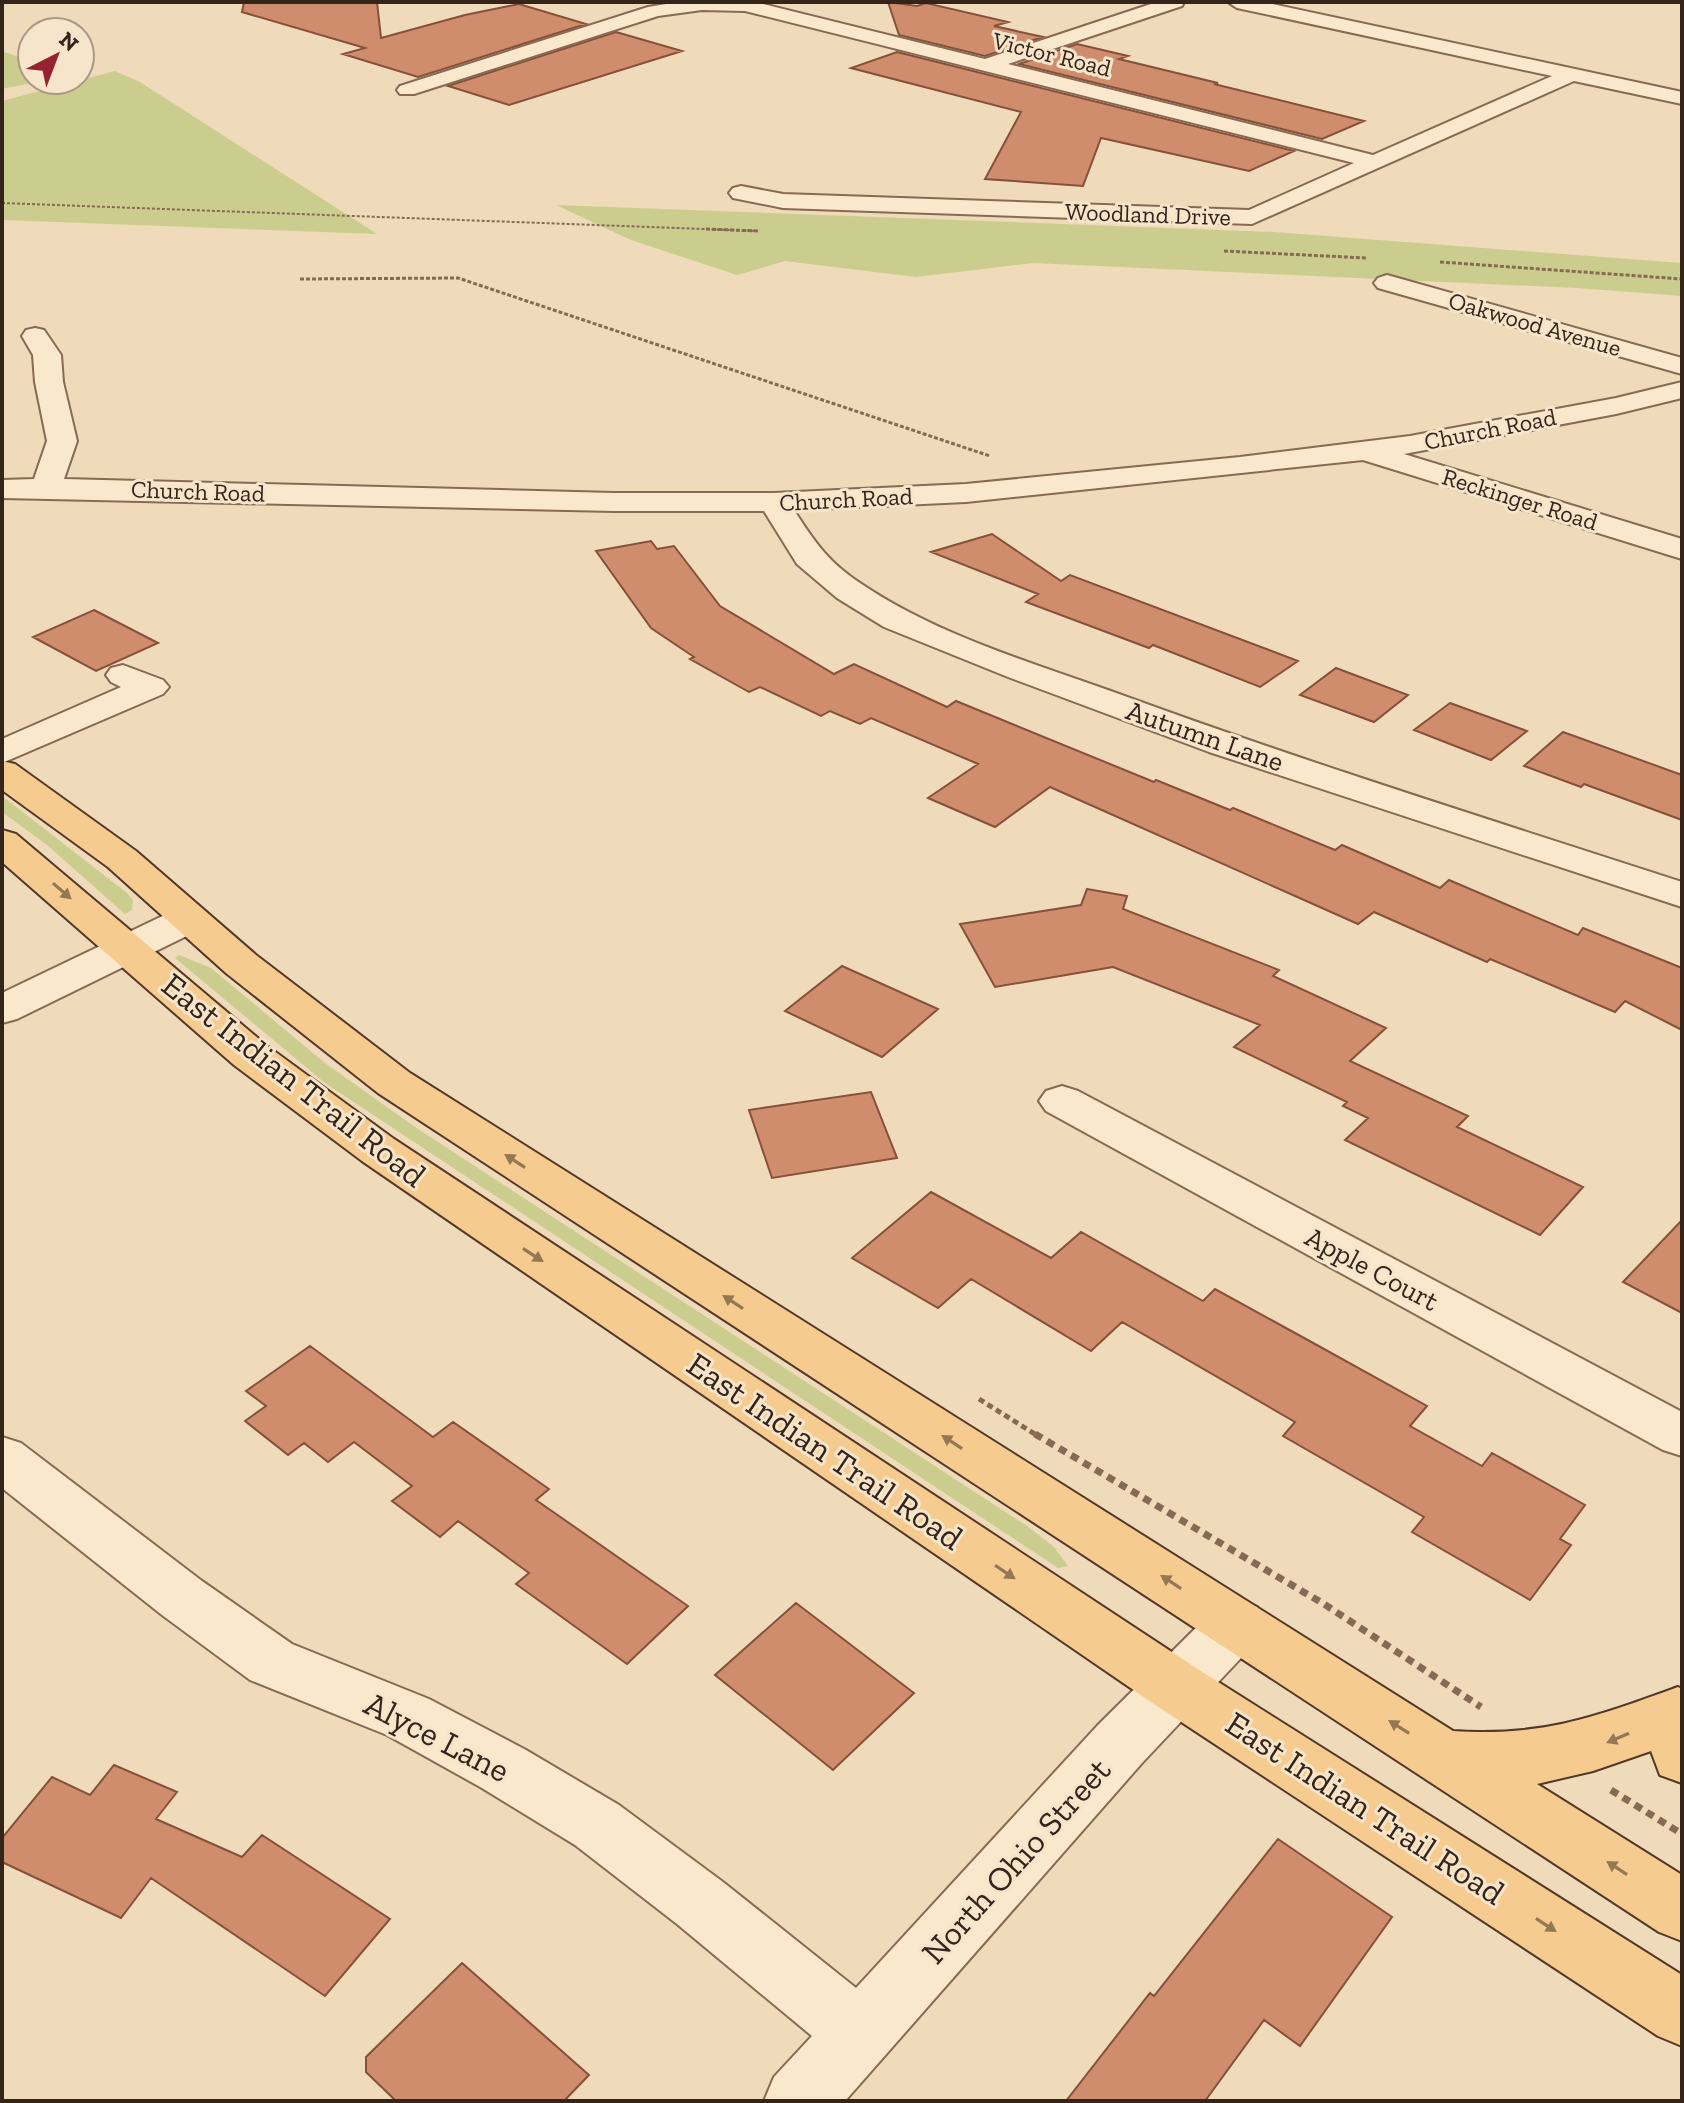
<svg xmlns="http://www.w3.org/2000/svg" width="1684" height="2103" font-family="'Zilla Slab',serif">
<rect width="100%" height="100%" fill="#efdaba"/>
<path fill="#cbcd8e" d="M2,51L32,62V80H46L2,89Z
M115,71L140,82L377,234L2,220V101Z
M556,205L1274,232L1682,263V296L1577,288L1033,263L916,277L785,261L737,275L631,240Z
M2,796L127,893L133,900L132,910L125,914L47,845L2,812Z
M179,955L211,968L325,1063L415,1127L1027,1526L1054,1547L1068,1566L1058,1568L325,1083L175,958Z"/>
<path fill="#cf8d6e" stroke="#865039" stroke-width="2" d="M244,2H377L381,38L465,15L519,4L586,24L418,77L343,54L365,48L242,12Z
M888,2L917,6L926,3L1008,22L994,26L1043,37L985,56L899,35Z
M616,32L682,51L509,105L448,86Z
M1077,44L1128,56L1119,59L1218,83L1214,84L1364,121L1322,139L1019,64Z
M897,52L1294,151L1249,171L1101,138L1083,186L985,179L1021,112L851,68Z
M992,534L1061,581L1070,575L1298,661L1260,687L1153,645L1149,648L1026,602L1038,594L931,552Z
M651,541L657,549L674,546L720,606L834,674L854,664L947,707L956,701L1154,782L1156,780L1230,810L1233,808L1335,850L1342,845L1440,888L1449,880L1578,935L1583,928L1682,968V1030L1625,1001L1615,1012L1490,959L1487,962L1374,912L1358,924L1050,787L995,827L928,798L978,764L871,718L860,724L830,711L821,716L760,687L749,692L690,659L694,657L651,628L596,551Z
M94,610L158,643L96,671L33,637Z
M1336,668L1408,695L1374,722L1300,695Z
M1450,703L1527,731L1491,760L1414,730Z
M1563,732L1682,775V820L1584,784L1581,787L1524,766Z
M1087,889L1127,896L1123,909L1279,970L1273,976L1386,1028L1350,1061L1468,1116L1457,1127L1583,1187L1540,1235L1345,1140L1368,1118L1343,1106L1347,1102L1234,1047L1260,1025L1113,967L995,987L960,924L1081,905Z
M842,966L938,1009L882,1057L785,1011Z
M871,1092L897,1158L772,1178L749,1110Z
M931,1192L1051,1258L1081,1232L1203,1301L1215,1289L1315,1344L1427,1406L1410,1426L1482,1466L1492,1453L1585,1505L1560,1539L1571,1545L1530,1600L1412,1532L1424,1517L1283,1436L1295,1422L1122,1322L1091,1351L971,1279L938,1308L852,1258Z
M1682,1220V1313L1623,1282Z
M310,1346L433,1437L453,1422L549,1489L536,1500L688,1606L627,1664L516,1584L529,1573L458,1521L440,1537L392,1501L412,1486L354,1442L328,1462L304,1443L288,1455L245,1421L266,1406L246,1391Z
M796,1603L914,1693L833,1770L715,1675Z
M114,1765L177,1792L156,1819L242,1857L262,1835L390,1919L325,1996L151,1878L121,1918L2,1862V1838L52,1777L90,1795Z
M1278,1839L1392,1917L1300,2046L1264,2020L1205,2101H1066L1150,1993L1154,1996Z
M462,1963L589,2075L564,2101H396L366,2072V2057Z"/>
<g fill="none" stroke-linecap="round" stroke-linejoin="round">
<defs>
<path id="minor" d="M678,2H755L985,59L1157,2H1184L1182,6L1008,64L1373,155L1552,76L1237,8L1228,2H1263L1682,92V104L1574,81L1252,224L783,208L733,198L729,193L733,188L741,186L783,194L1249,210L1354,163L745,11L702,10L658,16L414,94H400L397,90L400,86L648,7Z
M1387,275L1682,358V374L1378,288L1374,283L1378,278Z
M35,328L44,330L61,355L63,382L77,441L64,479L614,493H774L966,484L1240,457L1410,436L1616,398L1682,382V398L1616,414L1404,454L1682,539V559L1363,460L966,502L794,510C815,543 830,564 863,585C939,636 1033,663 1119,694C1305,762 1494,821 1682,882V907L1209,752L1008,677L884,627L837,598L797,564L764,511H614L2,498V480L34,479L47,441L35,382L33,355L22,336L26,330Z
M123,665L163,680L169,687L163,694L2,763V739L121,687L111,682L106,675L111,668Z
M189,907L203,910L209,919L203,928L17,1019L2,1023V993L175,910Z
M1062,1086L1078,1091L1682,1412V1456L1663,1450L1046,1111L1039,1101L1046,1091Z
M2,1437L21,1443L202,1581L292,1644L429,1699L526,1750L619,1805L723,1882L856,1988L1098,1725L1217,1607L1237,1600L1257,1607L1266,1624L1257,1641L1142,1763L845,2101H764L774,2077L812,2036L677,1924L575,1845L482,1788L387,1735L250,1680L162,1615L2,1488Z"/>
<path id="major" d="M2,761L15,764L136,851L256,955L410,1073L1453,1731C1543,1737 1595,1717 1678,1687L1682,1689V1783L1660,1775L1651,1751L1593,1771L1537,1784L1682,1875V1941L1659,1932L378,1093L226,973L108,867L2,790Z
M2,830L16,834L266,1045L394,1139L1196,1668L1682,1975V2046L1658,2036L1154,1704L362,1161L234,1065L2,862Z"/>
</defs>
<use href="#minor" stroke="#866a54" stroke-width="4"/>
<use href="#major" stroke="#533829" stroke-width="4"/>
<path stroke="#866a54" stroke-width="2" stroke-dasharray="3 2" stroke-linecap="butt" d="M2,203L758,231"/>
<path stroke="#866a54" stroke-width="3" stroke-dasharray="4 2" stroke-linecap="butt" d="M706,229L758,231
M1224,251L1366,258
M1440,262L1682,279
M300,279L458,278L990,456"/>
<path stroke="#866a54" stroke-width="5" stroke-dasharray="6 4" stroke-linecap="butt" d="M979,1399L1038,1436"/>
<path stroke="#866a54" stroke-width="7" stroke-dasharray="8 6" stroke-linecap="butt" d="M1035,1434L1324,1604L1481,1707
M1611,1790L1682,1834"/>
<use href="#minor" fill="#fae8cd" fill-rule="evenodd"/>
<use href="#major" fill="#f5cb8f" fill-rule="evenodd"/>
</g>
<defs><path id="oneway-solid" d="M-6-.8H1V-3.2L6.5 0L1 3.2V.8H-6Z" transform="scale(2)"/></defs>
<g fill="#947854">
<use href="#oneway-solid" transform="translate(62 891) rotate(41)"/>
<use href="#oneway-solid" transform="translate(515 1161) rotate(-147)"/>
<use href="#oneway-solid" transform="translate(533 1255) rotate(33)"/>
<use href="#oneway-solid" transform="translate(733 1302) rotate(-147)"/>
<use href="#oneway-solid" transform="translate(952 1442) rotate(-147)"/>
<use href="#oneway-solid" transform="translate(1005 1572) rotate(34)"/>
<use href="#oneway-solid" transform="translate(1171 1582) rotate(-147)"/>
<use href="#oneway-solid" transform="translate(1399 1727) rotate(-148)"/>
<use href="#oneway-solid" transform="translate(1618 1738) rotate(157)"/>
<use href="#oneway-solid" transform="translate(1617 1868) rotate(-147)"/>
<use href="#oneway-solid" transform="translate(1546 1925) rotate(33)"/>
</g>
<g text-anchor="middle" dominant-baseline="central" stroke-width="6" stroke-linejoin="round" paint-order="stroke">
<g font-size="24" fill="#34241a" stroke="#f6e5ca">
<text transform="translate(1052 54) rotate(14)">Victor Road</text>
<text transform="translate(1148 214) rotate(2)">Woodland Drive</text>
<text transform="translate(1535 324) rotate(16)">Oakwood Avenue</text>
<text transform="translate(1490 429) rotate(-11)">Church Road</text>
<text transform="translate(198 491) rotate(2)">Church Road</text>
<text transform="translate(846 499) rotate(-3)">Church Road</text>
<text transform="translate(1520 499) rotate(17)">Reckinger Road</text>
</g>
<g font-size="28" fill="#34241a" stroke="#f6e5ca">
<text transform="translate(1205 736) rotate(19)">Autumn Lane</text>
<text transform="translate(1372 1269) rotate(28)">Apple Court</text>
</g>
<g font-size="34" fill="#34241a" stroke="#f6e5ca">
<text transform="translate(294 1080) rotate(38)">East Indian Trail Road</text>
<text transform="translate(825 1451) rotate(34)">East Indian Trail Road</text>
<text transform="translate(437 1737) rotate(27)">Alyce Lane</text>
<text transform="translate(1365 1808) rotate(33)">East Indian Trail Road</text>
<text transform="translate(1016 1861) rotate(-48)">North Ohio Street</text>
</g>
</g>
<rect width="1684" height="2103" fill="none" stroke="#34241a" stroke-width="8"/>
<g transform="translate(56 56) rotate(42)"><circle r="38" fill="#f6e5ca" stroke="#a89884" stroke-width="2"/>
<path d="M0-6L14 30L0 20L-14 30Z" fill="#97222f"/>
<text y="-12" font-size="22" font-weight="bold" text-anchor="middle" fill="#34241a">N</text>
</g>
</svg>
